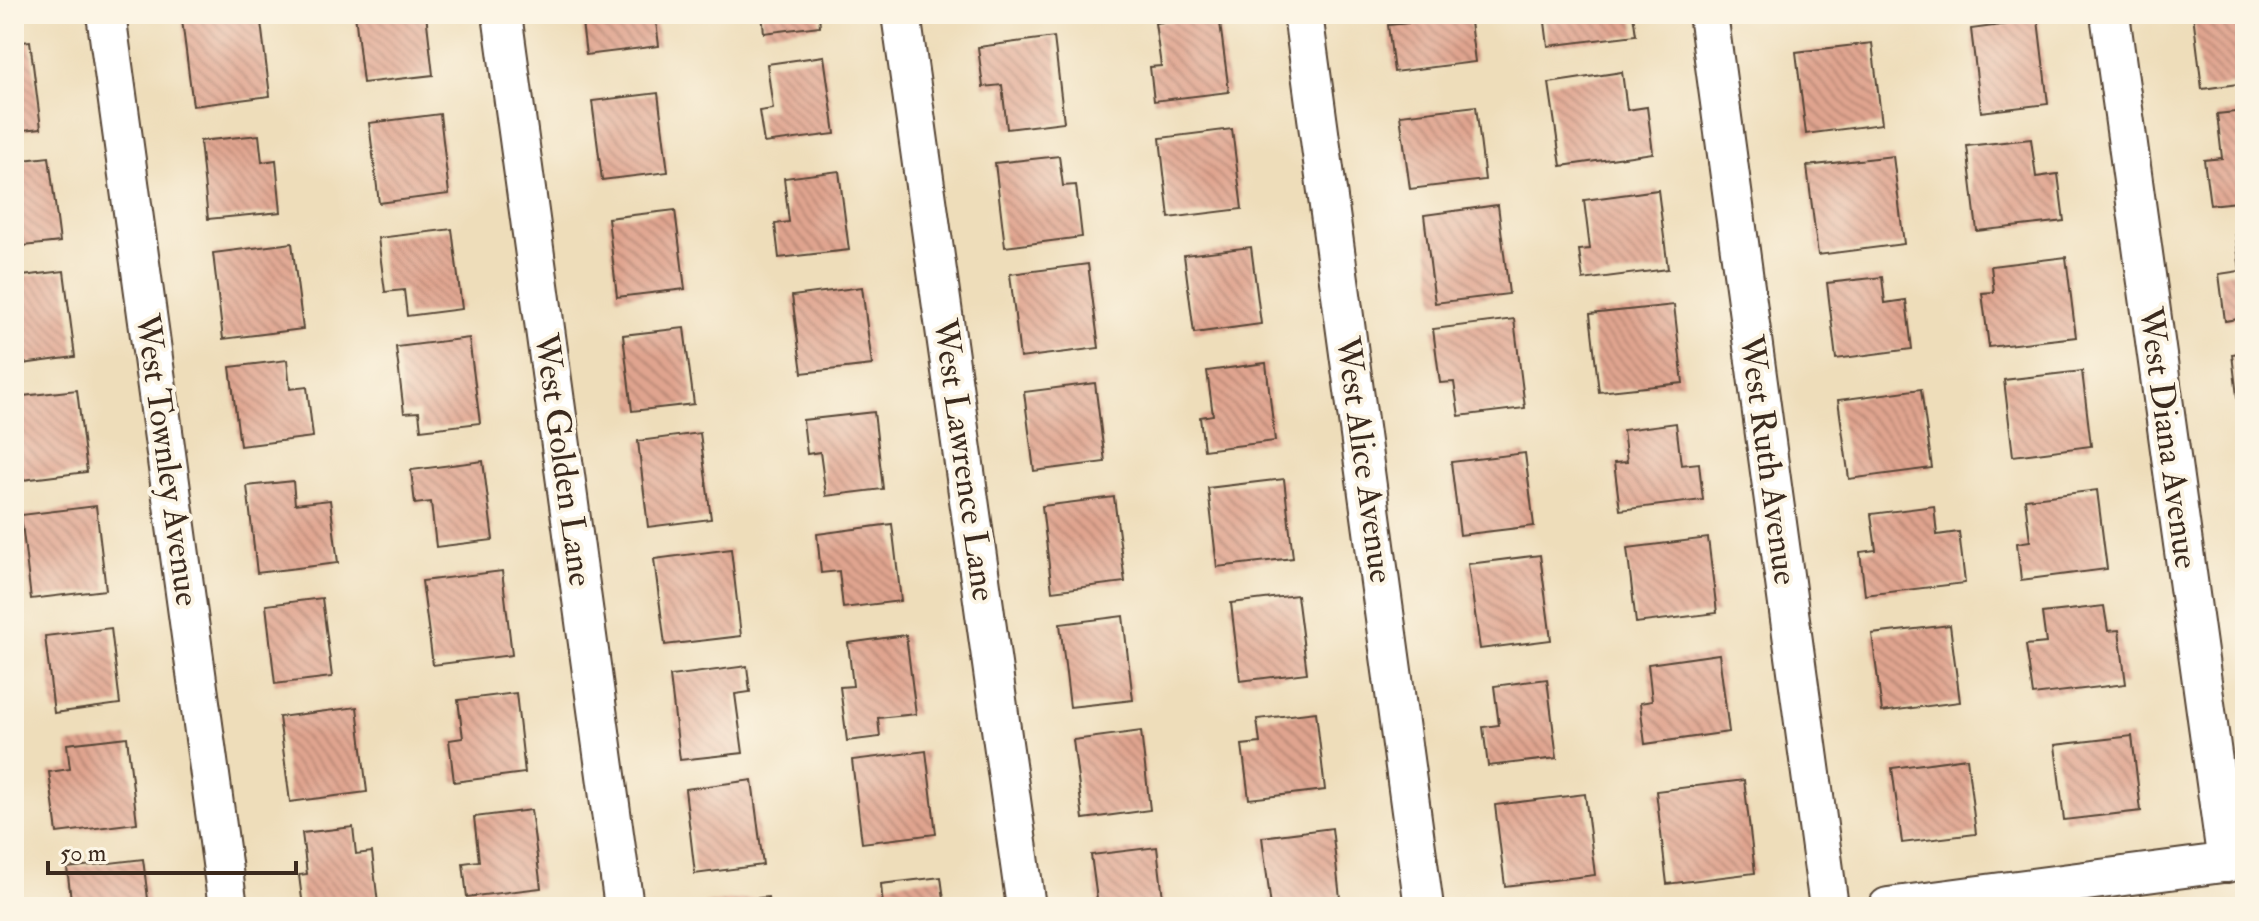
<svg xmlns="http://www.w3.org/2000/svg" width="2259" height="921" font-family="'IM FELL Double Pica',serif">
<defs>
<pattern id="building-back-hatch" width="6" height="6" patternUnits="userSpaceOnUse" patternTransform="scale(2)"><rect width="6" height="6" fill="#e0a48f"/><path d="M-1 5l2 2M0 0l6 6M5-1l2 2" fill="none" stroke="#b78674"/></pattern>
</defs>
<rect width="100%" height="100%" fill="#fcf5e5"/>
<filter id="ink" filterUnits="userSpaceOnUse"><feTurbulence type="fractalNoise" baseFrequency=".0125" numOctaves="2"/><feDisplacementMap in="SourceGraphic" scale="16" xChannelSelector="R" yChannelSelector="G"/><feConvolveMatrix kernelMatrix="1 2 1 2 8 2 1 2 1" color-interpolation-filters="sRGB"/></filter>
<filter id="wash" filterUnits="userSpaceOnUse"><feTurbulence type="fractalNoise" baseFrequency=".006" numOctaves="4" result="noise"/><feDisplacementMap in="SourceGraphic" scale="32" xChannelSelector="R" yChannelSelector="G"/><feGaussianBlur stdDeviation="1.8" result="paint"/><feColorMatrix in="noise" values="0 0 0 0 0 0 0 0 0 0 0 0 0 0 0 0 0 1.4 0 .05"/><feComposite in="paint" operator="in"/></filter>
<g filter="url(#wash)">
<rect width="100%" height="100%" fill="#eeddba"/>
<g id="blocks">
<path fill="url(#building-back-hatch)" d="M227,14H260L270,96L193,106L182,20Z
M355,14H426L433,75L363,83Z
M581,14H655L659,46L586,55Z
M762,14H819L820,26L764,33Z
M1407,14H1469L1475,62L1394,72L1388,25L1408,23Z
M1544,14H1633L1636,35L1548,46Z
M2193,14H2245V83L2202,89Z
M1219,15L1229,92L1154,101L1150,67L1161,66L1155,23Z
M2038,20L2048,104L1981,112L1971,29Z
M1054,37L1064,122L1007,129L1002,85L983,87L978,47Z
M30,41L41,128L14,131V43Z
M1872,43L1882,124L1806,134L1796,52Z
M824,56L835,134L764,143L759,111L773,109L767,64Z
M1622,72L1627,110L1647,107L1653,153L1561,166L1549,83Z
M658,93L668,172L602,180L592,101Z
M1476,106L1485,180L1410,189L1400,115Z
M2245,111V201L2210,205L2204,160L2222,158L2217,114Z
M440,114L449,194L379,203L369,123Z
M1232,129L1242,209L1169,218L1160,138Z
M259,135L262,162L276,160L281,212L208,219L200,141Z
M2031,139L2036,177L2058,174L2064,221L1977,231L1967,146Z
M1059,156L1063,186L1076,185L1082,237L1005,247L995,163Z
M1893,156L1904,244L1818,255L1807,166Z
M49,157L60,242L14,247V161Z
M839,171L849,250L779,258L775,224L789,222L784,178Z
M1658,190L1668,269L1583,280L1579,250L1590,249L1584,200Z
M1498,205L1509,294L1435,303L1424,215Z
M675,210L685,289L617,297L608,218Z
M2245,228V318L2225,321L2219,274L2240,271L2235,230Z
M452,229L462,309L407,316L404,290L385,292L378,238Z
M292,243L303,329L223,339L213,253Z
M1251,247L1261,324L1194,333L1184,255Z
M2066,257L2076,337L1989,347L1982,293L1994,292L1991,266Z
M1088,264L1099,348L1020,358L1010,274Z
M64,271L75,357L14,365V277Z
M1882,277L1885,303L1906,300L1912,349L1836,359L1827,283Z
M862,287L872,365L802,373L792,296Z
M1674,305L1683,383L1599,392L1590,314Z
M1514,319L1525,408L1459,416L1454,382L1440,383L1433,329Z
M684,328L694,404L632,411L623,335Z
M469,338L480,423L421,430L419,412L404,413L396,347Z
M2245,352V430H2241L2232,354Z
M287,360L290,389L307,387L313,437L240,446L230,367Z
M1266,363L1275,441L1204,450L1200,417L1213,415L1207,371Z
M2082,371L2091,446L2013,456L2004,380Z
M1095,383L1105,462L1034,471L1024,392Z
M1921,389L1932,468L1849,479L1838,400Z
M77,390L87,472L14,481V397Z
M874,412L883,489L826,496L820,452L807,454L803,420Z
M1676,423L1681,465L1699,463L1703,500L1620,510L1614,463L1627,462L1623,430Z
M700,433L711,519L648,527L638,441Z
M1525,453L1534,526L1460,535L1451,462Z
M483,461L493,540L436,547L431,502L415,504L411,470Z
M1284,479L1293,558L1217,567L1208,488Z
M293,481L295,504L330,500L338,563L257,573L247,486Z
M2097,490L2107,569L2021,580L2017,543L2030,541L2025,499Z
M1114,497L1125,582L1052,591L1042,506Z
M96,506L106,590L31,599L21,515Z
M1934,506L1937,535L1959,532L1965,583L1865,595L1860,552L1876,550L1871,514Z
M892,524L901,601L843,608L839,571L821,573L817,534Z
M1708,538L1717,613L1636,623L1627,548Z
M731,549L741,636L665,645L654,559Z
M1540,555L1551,640L1480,649L1468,564Z
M502,571L512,655L433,665L422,581Z
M1297,595L1307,673L1240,681L1231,603Z
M322,598L332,677L275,684L266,605Z
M2104,606L2108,631L2119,630L2126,684L2033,695L2026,645L2046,643L2042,613Z
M1123,616L1133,700L1070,707L1060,624Z
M1950,625L1960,702L1882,712L1872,634Z
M111,628L120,704L54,713L45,636Z
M906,635L916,714L878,718L880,737L847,741L840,687L853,686L848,643Z
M1719,654L1729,732L1645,744L1640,703L1652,701L1648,664Z
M747,666L750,692L735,694L743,753L680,760L670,676Z
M1547,679L1557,758L1488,766L1483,727L1499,725L1494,686Z
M516,693L525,773L454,782L449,740L463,738L458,700Z
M357,707L367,792L290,802L279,717Z
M1316,712L1325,790L1249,799L1242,745L1260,743L1257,719Z
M1141,731L1150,810L1083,819L1073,740Z
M2132,736L2141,811L2064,820L2055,745Z
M127,737L137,823L57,833L49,772L70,769L67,744Z
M926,751L936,834L862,843L852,760Z
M1967,758L1976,834L1902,843L1892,768Z
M752,780L763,865L695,874L685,789Z
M1744,780L1755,873L1667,884L1656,791Z
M1585,794L1595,875L1505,886L1495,805Z
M531,810L541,888L467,897L463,863L479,861L474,817Z
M353,827L356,854L372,852L378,904L303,907L299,875L307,874L302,833Z
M1332,828L1341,907H1271L1262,837Z
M1157,847L1164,907H1098L1091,855Z
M143,859L149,907H72L67,868Z
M941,877L945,907H883L881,884Z
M768,897L769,907H705V903Z"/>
</g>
</g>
<g filter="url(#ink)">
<use href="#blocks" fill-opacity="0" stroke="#564535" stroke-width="2"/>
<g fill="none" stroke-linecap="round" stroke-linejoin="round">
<defs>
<path id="minor" d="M106,14L228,907
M502,14L624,907
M901,14L1026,907
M1303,14L1424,907
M1708,14L1829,907
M2110,14L2227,863
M1888,907L2245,860"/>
</defs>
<use href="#minor" stroke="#564535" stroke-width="42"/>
<use href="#minor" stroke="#fff" stroke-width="38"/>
</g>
</g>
<g text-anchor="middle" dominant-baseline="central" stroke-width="8" stroke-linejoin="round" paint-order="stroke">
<g font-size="34" fill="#3b2a1e" stroke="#fcf5e5">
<text transform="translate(2168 438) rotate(82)">West Diana Avenue</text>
<text transform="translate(167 460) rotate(82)">West Townley Avenue</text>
<text transform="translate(563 460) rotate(82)">West Golden Lane</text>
<text transform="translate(964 460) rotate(82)">West Lawrence Lane</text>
<text transform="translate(1364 460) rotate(82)">West Alice Avenue</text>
<text transform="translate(1768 460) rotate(82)">West Ruth Avenue</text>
</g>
</g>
<rect width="2259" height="921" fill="none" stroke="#fcf5e5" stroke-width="48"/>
<path d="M48 861v12h248v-12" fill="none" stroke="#3b2a1e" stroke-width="4"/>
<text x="60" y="861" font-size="24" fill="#3b2a1e" stroke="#fcf5e5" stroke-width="6" paint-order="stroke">50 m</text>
</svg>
